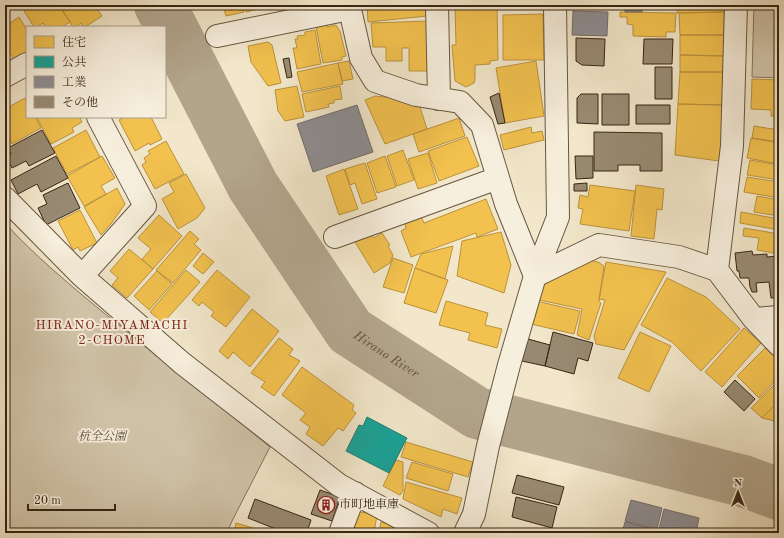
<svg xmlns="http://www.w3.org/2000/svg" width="784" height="538" font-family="'Old Standard TT','Noto Serif JP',serif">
<rect width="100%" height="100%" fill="#f2e7ca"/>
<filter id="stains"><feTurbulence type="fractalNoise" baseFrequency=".005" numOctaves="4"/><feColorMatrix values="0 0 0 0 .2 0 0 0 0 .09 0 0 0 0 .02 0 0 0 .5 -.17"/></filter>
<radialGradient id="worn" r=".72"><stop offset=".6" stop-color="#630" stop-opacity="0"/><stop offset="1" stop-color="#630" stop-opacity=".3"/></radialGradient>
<path fill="#d2c6ab" stroke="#84765f" d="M754,5H779V78L752,77Z
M5,223C35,256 69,284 104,313C158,358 215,401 270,447L232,521L227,533H5Z"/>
<path fill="#f2c14e" stroke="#ba923c" d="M33,5H59L70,22L62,27H46L43,23L37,27H34L24,11Z
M59,5H94L102,16L85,27H83L81,23L76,27H73Z
M223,5H242L244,12L226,16Z
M244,5H265L266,7L246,12Z
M367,5H426L427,16L368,22Z
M455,5H497L498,60L490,61V64L475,65V78L474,83L466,87L455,81L452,45H456Z
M678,5H724V12L677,13Z
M620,12L676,13L675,32H666V37L633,36V25L627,24V17H620Z
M724,12V35H680L679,13Z
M543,14L544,60H503V15Z
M19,17L27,30V51L14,59L5,46V26Z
M428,21L429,71H409V48H402V61H386V47H373L371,23Z
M327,24V27L336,25L340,31L346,56L342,57V60L323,63L316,27Z
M315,30L321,64L297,69L293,48H297L295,39H298L297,36L305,35V32Z
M680,35H724V56L680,55Z
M268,42L272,45L281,83L268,86L251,62L248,46Z
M680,55L724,56L723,72H680Z
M349,61L353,79L342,81L338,63Z
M536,61L544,116L505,123L496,68Z
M338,63L343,84L302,92L297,72Z
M680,72H723V105L678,104Z
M752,79L779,80V117L771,116V110L751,109Z
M297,86L304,117L285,121L278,111L275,90Z
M340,86L342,99L334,100V103L328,104L329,107L306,112L302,94Z
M375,96L418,101L427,129L385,144L365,100Z
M25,98L27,102V117H35L41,128L12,144L5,131V109Z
M678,104L723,105L722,138L719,161L675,155Z
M39,117H83L80,119L82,122L72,128L74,132L51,144L37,118Z
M124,117H151L162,139L150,145L149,143L135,151L119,120Z
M459,118L465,136L419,152L413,134Z
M754,126L779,130V142L752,138Z
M531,127L532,133L542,131L544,140L504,150L500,135Z
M86,130L100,157L67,174L53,148Z
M467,137L479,166L439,181L428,151Z
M751,138L779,143V164L747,158Z
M166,141L184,174L155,189L142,165L146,162L144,158L150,154L148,151Z
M403,150L414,180L397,186L387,156Z
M428,153L437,183L418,189L408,159Z
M102,156L115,178L101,186L106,194L84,206L67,176Z
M385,156L396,187L377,193L367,163Z
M750,160L779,165V180L747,175Z
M365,163L377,199L362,204L355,183L350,185L345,169Z
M344,169L358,209L339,215L326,176Z
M186,174L205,208L197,218L178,229L162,199L174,192L169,183Z
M747,177L779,182V198L744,192Z
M590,185L635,191L629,231L580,224L583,209L578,208L580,195L588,197Z
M636,185L664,189L662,210L657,209L654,239L631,236Z
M117,188L125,204L111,224L101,235L84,207Z
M757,196L779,200V216L754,212Z
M486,199L498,229L477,237L476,233L411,257L401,231L406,228L404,219L420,214L424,223Z
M80,210L97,243L80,251L78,247L73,250L58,221Z
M741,212L779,219V230L740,223Z
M159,215L182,236L153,269L142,259L151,249L138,238Z
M744,228L779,234V254L757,250L759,238L743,236Z
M190,231L199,239L194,244L201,250L173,283L156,270Z
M370,232L374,238L382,233L390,245L388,246L393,255L390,263L374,273L355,242Z
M501,232L511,265L504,293L457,276L462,241Z
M453,246L445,279L415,268L421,254Z
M129,249L153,269L127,298L112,285L118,278L110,271Z
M203,253L214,262L203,274L193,266Z
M393,258L413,265L404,293L383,287Z
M588,260L598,262L604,266L599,301L601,303L589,340L577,335L582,309L539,300L542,286Z
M606,262L666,272L624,350L596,344L594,336L605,300L599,299Z
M415,268L448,280L436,313L404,303Z
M186,270L200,282L163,323L150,312Z
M217,270L250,297L226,327L211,316L214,312L202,302L199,306L192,300Z
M157,271L172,284L149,310L134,296Z
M667,278L706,297L740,329L701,371L672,342L641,325Z
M446,301L488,313L485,325L502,329L497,348L468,340L470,333L439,325Z
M536,301L580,311L574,334L531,324Z
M252,309L279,331L250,367L233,352L228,359L219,351Z
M744,328L761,343L722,387L705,372Z
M640,332L671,346L649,392L618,378Z
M279,338L293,349L289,355L300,361L274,396L261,387L265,382L251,373Z
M765,348L779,361V377L759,398L737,376Z
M302,367L354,405L352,410L356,413L343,431L338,428L323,446L306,434L310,427L300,420L306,413L282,395Z
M779,380V401L762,418L751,408Z
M779,401V422L762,418Z
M406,442L473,462L468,477L401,457Z
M396,460L403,462V491L400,495L383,486Z
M412,462L453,474L448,491L406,478Z
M406,482L462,498L457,514L443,509L441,517L403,499Z
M350,510L377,515L374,533H346Z
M381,522L400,526L399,533H379Z
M236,523L270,533H234Z"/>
<path fill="#17a398" stroke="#207d70" d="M367,417L407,438L389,473L346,451L359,425L363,426Z"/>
<path fill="#8d8d92" stroke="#736e6c" d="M625,5H642V12H625Z
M573,11L608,12L607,36L572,35Z
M357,105L373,152L313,172L297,124Z
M631,500L662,508L657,529L625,521Z
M664,509L699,518L696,533H658Z
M625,522L657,530L656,533H622Z"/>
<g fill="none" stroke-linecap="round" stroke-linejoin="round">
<path stroke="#b2a58c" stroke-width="52" id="s1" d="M160,5L253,186L350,331L477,413L743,481L779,494"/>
</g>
<path fill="#988a72" stroke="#362513" d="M576,38L605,39L604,66L582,65L576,61Z
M644,39H673L672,64H643Z
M289,58L292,77L287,78L283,59Z
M655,67H672V99H655Z
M499,93L505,123L498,124L490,97Z
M581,94H598V124L577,123V98Z
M602,94H629V125H602Z
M636,105H670V124H636Z
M42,130L55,153L29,166L26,161L12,168L6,156L11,154L8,148Z
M594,132L662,133V171H640V165H618V171H594Z
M56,156L68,178L41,192L37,184L18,194L11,180Z
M575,156H593V178L576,179Z
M68,183L80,208L46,225L38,208L47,204L43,195Z
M587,183V191H574V184Z
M752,251L753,255L767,254V257L779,256V298H771L769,282L756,283L757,292H752L750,287L749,278H740L739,271H737L735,253Z
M553,332L593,343L588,361L578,358L574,374L545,366Z
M528,339L550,345L545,366L522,361Z
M735,380L755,399L744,411L724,392Z
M517,475L564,487L559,505L512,493Z
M320,490L340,497L332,521L311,514Z
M516,497L557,507L552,528L512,517Z
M255,499L311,520L308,529L312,530L311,533H286L248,518Z"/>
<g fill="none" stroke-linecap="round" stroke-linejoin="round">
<defs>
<path id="street" d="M349,5L361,58L375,81L416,95L460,102L482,125L506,204L535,276
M437,5L439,99
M217,36L349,9
M5,76L27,64
M5,198L82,276L182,363L339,485L428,533
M335,237L498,178
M717,270L732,146L736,5
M82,276L145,206L98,117
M535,276L599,245L679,257L717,270L754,319L779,345
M754,319L779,317
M340,533L355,493
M465,533L474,514L488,446L509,365L535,276L558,217L555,5"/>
</defs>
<use href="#street" stroke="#655641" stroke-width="24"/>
<use href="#street" stroke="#f7efdd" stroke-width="22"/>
</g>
<defs>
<symbol id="building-ring" viewBox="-11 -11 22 22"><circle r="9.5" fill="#f7efdd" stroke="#8f2418" stroke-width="1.5"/><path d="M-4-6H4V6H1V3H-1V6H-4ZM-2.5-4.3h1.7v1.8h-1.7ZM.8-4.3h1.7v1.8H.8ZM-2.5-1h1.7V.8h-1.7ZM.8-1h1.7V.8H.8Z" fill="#8f2418"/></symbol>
</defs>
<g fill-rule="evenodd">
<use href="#building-ring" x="316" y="495" width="20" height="20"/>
</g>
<g text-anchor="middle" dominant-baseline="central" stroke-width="4" stroke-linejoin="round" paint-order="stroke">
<g font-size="12" font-style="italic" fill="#5d4d39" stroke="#f7efdd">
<text x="102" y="437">杭全公園</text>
</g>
<g font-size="12" fill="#362513" stroke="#f7efdd" text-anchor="start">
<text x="339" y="505">市町地車庫</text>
</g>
<g font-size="13" letter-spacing="1" fill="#7a1f14" stroke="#f7efdd">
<text x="112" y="325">HIRANO-MIYAMACHI<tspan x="112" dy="15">2-CHOME</tspan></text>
</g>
<g font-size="13" font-style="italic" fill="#61523d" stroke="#f7efdd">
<text stroke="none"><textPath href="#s1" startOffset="421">Hirano River</textPath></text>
</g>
</g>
<rect width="784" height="538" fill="none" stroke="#f2e7ca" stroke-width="20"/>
<rect x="6" y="6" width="772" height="526" fill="none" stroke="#362513" stroke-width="2"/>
<rect x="10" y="10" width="764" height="518" fill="none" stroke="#362513"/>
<rect x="26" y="26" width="140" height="92" fill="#f7efdd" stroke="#aa9e8c"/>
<rect x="34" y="36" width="20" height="12" fill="#f2c14e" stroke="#aa9e8c"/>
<text x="62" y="46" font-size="12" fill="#362513">住宅</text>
<rect x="34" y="56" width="20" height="12" fill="#17a398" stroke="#aa9e8c"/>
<text x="62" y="66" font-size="12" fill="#362513">公共</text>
<rect x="34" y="76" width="20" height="12" fill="#8d8d92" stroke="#aa9e8c"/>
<text x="62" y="86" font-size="12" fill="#362513">工業</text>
<rect x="34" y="96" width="20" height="12" fill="#988a72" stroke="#aa9e8c"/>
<text x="62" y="106" font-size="12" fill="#362513">その他</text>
<g transform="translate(738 492)" stroke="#f7efdd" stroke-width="3" paint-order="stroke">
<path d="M0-3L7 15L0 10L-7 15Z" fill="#362513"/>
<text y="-6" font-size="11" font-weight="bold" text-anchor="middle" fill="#362513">N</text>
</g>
<path d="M28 504v6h87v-6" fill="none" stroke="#362513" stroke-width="2"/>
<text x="34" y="504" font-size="12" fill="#362513" stroke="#f7efdd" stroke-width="3" paint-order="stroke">20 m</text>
<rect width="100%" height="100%" filter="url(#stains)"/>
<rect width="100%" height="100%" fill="url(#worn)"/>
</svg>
